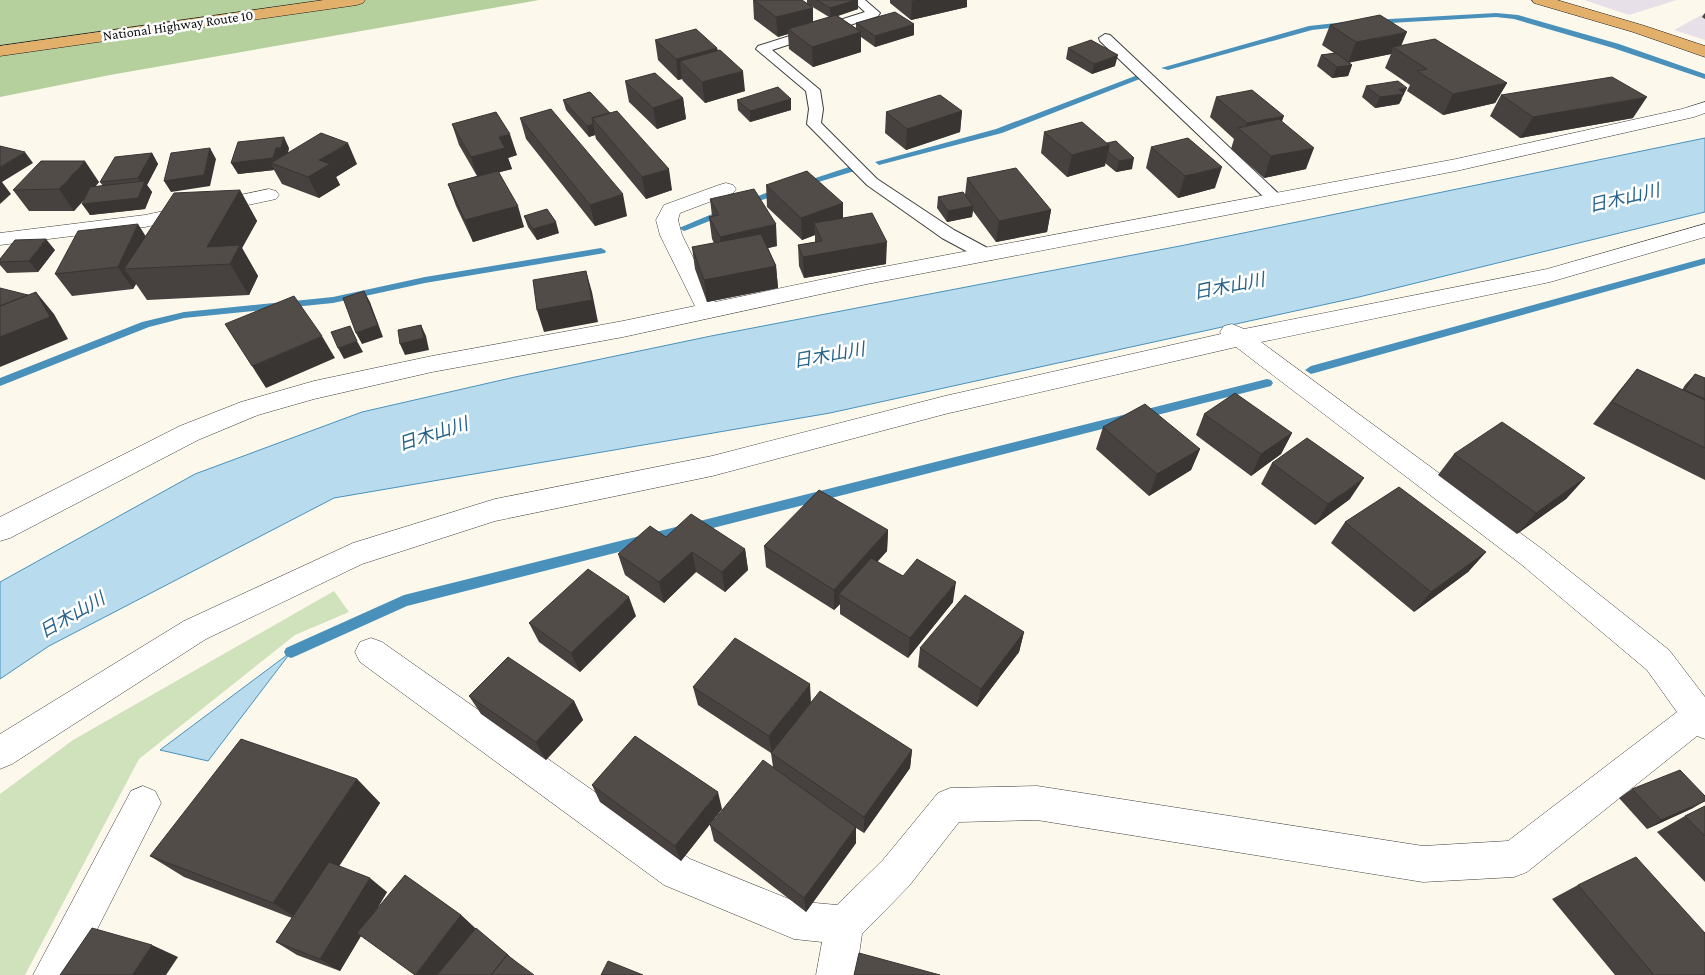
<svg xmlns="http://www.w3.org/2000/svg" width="1705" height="975" font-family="'Crimson Pro','Noto Sans JP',serif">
<rect width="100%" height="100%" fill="#fcf9ec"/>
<path fill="#e8e0e9" d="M1584,0H1677L1629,15Z
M1705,13V40L1674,30Z"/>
<path fill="#d0e2bb" d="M334,591L349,612L295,635L139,759L25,975H0V794L73,740Z"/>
<path fill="#b5d09c" d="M0,0H539L110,75L0,97Z"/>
<path fill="#b8dbed" stroke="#4991ba" d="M1705,138V212L1359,297L830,413L334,498L49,646L0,679V582L195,474L362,412L515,377L711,336L1185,245Z
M291,652L208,761L160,750Z"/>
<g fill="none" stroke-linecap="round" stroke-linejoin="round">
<path fill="#4991ba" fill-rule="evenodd" d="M1496,13L1518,15L1619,44L1705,74V79L1613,48L1514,19L1496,17L1372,24L1368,22L1372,20Z
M1345,22H1348V26L1312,30L1168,70L1161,68L1309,26Z
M1143,73L1150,75L1002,133L879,165L875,162L996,129Z
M855,165L859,168L858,170L802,187L797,184Z
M782,187L785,188V192L745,206L740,203Z
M724,209L727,210V214L687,230L684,231L679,228Z
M601,248L606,251L605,253L425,283L333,303L184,318L149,327L0,386V378L142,322L184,312L333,297L425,277Z
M1705,258V264L1311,374L1305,370L1311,366Z
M1267,379L1271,380L1273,383L1271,386L407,606L296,656L291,658L286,656L284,652L286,648L404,595Z"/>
<defs>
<path id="service" d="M852,0H865L880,13L878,16L772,50L820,90L823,109L821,123L877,179L954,230L993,251L995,255L993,259L987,260L981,259L942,238L867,185L807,124L809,109L806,91L756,49L758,46L865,12Z
M1105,34L1110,35L1281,196L1283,199L1281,202H1269L1100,41L1099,38Z"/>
<path id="minor" d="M1705,102V113L1694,117L1456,171L867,284L623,337L432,372L314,399L258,415L198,440L10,538L0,541V517L180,426L241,402L314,381L432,356L623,321L695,306L660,235L656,220L664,205L719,185L726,183L733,185L736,189L733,193L680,213L678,220L682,235L715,302L867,270L1456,159L1682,109Z
M269,189L276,191L279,195L276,199L145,227L0,245V233L145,215Z
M1705,224V237L1550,282L1261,342L1542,549L1669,650L1705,697V739L1697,736L1527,872L1514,877L1423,882L1037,820L959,822L909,886L862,934L856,975H816L822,942L794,939L664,885L360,662L355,652L360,642L371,638L382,642L690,859L794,901L837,905L883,860L938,793L950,788L1037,786L1423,846L1508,841L1677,712L1647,670L1522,565L1236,347L945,414L712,476L495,521L362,564L206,639L12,764L0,769V734L184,621L353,543L495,499L712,456L945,396L1221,334L1220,332L1224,326L1232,324L1244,329L1547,269Z
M143,786L155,791L161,803L74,975H33L131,791Z"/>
<path id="trunk" d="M324,0H365L363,3L357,5L0,56V46Z
M1532,0H1557L1645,26L1705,46V57L1633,32L1534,3Z"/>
</defs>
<use href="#service" stroke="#3e3e3e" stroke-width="2"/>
<use href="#minor" stroke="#3e3e3e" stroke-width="1"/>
<use href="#trunk" stroke="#1c1c1c" stroke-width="1"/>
<use href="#service" fill="#fff" fill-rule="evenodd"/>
<use href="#minor" fill="#fff" fill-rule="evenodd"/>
<use href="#trunk" fill="#e3b06c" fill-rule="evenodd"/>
</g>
<path fill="#47413f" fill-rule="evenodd" d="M753,0H802L807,3V0H858V9L838,16L856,28V23L914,35L875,47L861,37V52L813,67L789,49L788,34L778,37L754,19ZM811,6L829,17L813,22V8Z
M890,0H967V7L911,20L890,3Z
M1705,13V19L1702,17Z
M1330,25L1401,46L1507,83L1495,103L1443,115L1407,91L1410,85L1385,68L1391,54L1349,62L1352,65L1348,76L1332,78L1317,66L1321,55L1334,53L1322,45Z
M655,40L717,48L718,50L745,91L705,103L683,81L682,79L678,80L658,60Z
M1068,48L1115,66L1092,74L1066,59Z
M625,81L683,98L686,119L657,129L629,102Z
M1366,86L1402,99L1399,104L1375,108L1362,97Z
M590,92L672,190L646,199L596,139L595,135L589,137L566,110L563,100Z
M1501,95L1633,118L1520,138L1490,116Z
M1216,97L1282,122L1306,169L1264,178L1231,149L1234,139L1210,117Z
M791,99V110L750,122L738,110L737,100Z
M962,111L960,132L906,150L885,133L886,112Z
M520,118L627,216L595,226L526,139Z
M452,124L517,155L508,158L512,169L499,172L524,227L473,242L456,206L448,184L477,176L459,145Z
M1044,132L1107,143L1132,169L1116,172L1105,163V166L1067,177L1041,153Z
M1151,147L1215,188L1178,198L1146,168Z
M289,148L288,153L357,164L336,177L340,185L319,198L282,184L274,170L238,174Z
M152,153L158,164L147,185L152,192L145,209L90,215L84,200L74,211H29L13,190L99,182L95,187L103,186L100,182Z
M967,178L1051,210L1047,232L996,242L973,211L972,217L947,222L937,208L938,197L965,195Z
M766,185L843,203V218L886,264L804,278L799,266L798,245L815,242V235L802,240L767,207Z
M240,190L257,221L242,248L258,276L249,295L147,300L136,284L133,289L72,296L55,274L146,236Z
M710,199L777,246L768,248L776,266L778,288L707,302L695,269L692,247L714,243L712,239L709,217L712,216Z
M524,216L559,233L537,240L528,227Z
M55,250L38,272L7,273L0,265V259Z
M1637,369L1682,390L1685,385L1695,374L1705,378V480L1593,424L1619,391Z
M1204,414L1292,433L1281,454L1251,476L1196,435Z
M1103,427L1200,449L1191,470L1149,496L1096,449Z
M1454,454L1585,478L1566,499L1517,534L1438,475Z
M1272,463L1350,499L1315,525L1261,484Z
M1345,522L1486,552L1468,572L1414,612L1331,543Z
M888,530L887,551L877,562L903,576L953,602L908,658L840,614V604L834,610L766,567L764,546Z
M666,537L745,549L748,570L725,592L696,572L664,603L625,575L618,554Z
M636,616L580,672L539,642L529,623Z
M1024,632L1019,652L977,707L918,667L920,648Z
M693,687L912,750L910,768L864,833L856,828V843L806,912L714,841L710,825L773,767L771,753L698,705Z
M469,696L574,701L583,720L546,760L481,714Z
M357,779L380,803L339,866L387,892L378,907L461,915L475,928L508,955L514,960L361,936L340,971L297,955L276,942L292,918L184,877L150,856Z
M592,785L722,809L681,861L600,802Z
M1632,789L1693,808L1647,829L1619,798Z
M1705,806V882L1657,832L1685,816Z
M1578,885L1705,975H1615L1552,899Z"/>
<path fill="#393533" d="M856,0H858V9L831,18L830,8Z
M915,0H967V7L911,20L912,1Z
M813,8V27L788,29V34L778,37L776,17Z
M914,24V35L875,47V36Z
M861,32V52L813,67L812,47Z
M1407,32L1399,51L1393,47L1391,54L1348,63L1356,42Z
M717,48L719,68L680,61L682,79L678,80L676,59Z
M1118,55L1115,66L1092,74L1094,64Z
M1352,65L1348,76L1332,78L1337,67Z
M743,71L745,91L705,103L702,82Z
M1507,83L1495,103L1443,115L1453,94Z
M1407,88L1399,104L1375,108L1380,97L1399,89Z
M1647,97L1633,118L1520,138L1533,117Z
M683,98L686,119L657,129L653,108Z
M791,99V110L750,122V111Z
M962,111L960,132L906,150L907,129Z
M1284,116L1276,137L1244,133L1247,123Z
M593,124L595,135L589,137L587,126Z
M510,134L517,155L508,158L512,169L478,178L471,157L499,137Z
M284,137L289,148L286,159L271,163L274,170L238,174L231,163L276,148Z
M348,143L357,164L336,177L340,185L319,198L308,177L319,160Z
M1109,145L1105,166L1067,177L1072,155Z
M210,148L216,159L210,186L171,192L164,181Z
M1314,148L1306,169L1264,178L1271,156Z
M25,152L33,163L2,182L11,194L0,204V167Z
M152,153L158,164L147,185L152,192L145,209L90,215L82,204L143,186L138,178Z
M1134,158L1132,169L1116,172L1119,161Z
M85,161L99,182L74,211L59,189Z
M1222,167L1215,188L1178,198L1185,176Z
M669,169L672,190L646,199L642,177Z
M240,190L257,221L242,248L258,276L249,295L230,264L207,247Z
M623,194L627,216L595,226L590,205Z
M843,203V224L814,223L815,235L802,240L801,218Z
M518,206L524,227L473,242L465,220Z
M973,206L972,217L947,222L948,211Z
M1051,210L1047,232L996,242L999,221Z
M556,222L559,233L537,240L533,229Z
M138,224L152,246L124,269L136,284L133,289L118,267Z
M776,224L777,246L723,259L720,237Z
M46,239L55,250L38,272L29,261Z
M887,242L886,264L804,278L803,257Z
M776,266L778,288L707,302L704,280Z
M586,271L592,292L598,322L544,332L537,310Z
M364,291L370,302L383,337L362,344L356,333Z
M36,292L54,314L68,339L0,367V337Z
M421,325L426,336L429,350L405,355L400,344Z
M322,336L335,358L266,388L252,366Z
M357,341L363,352L344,359L338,348Z
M1292,433L1281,454L1251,476L1261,454Z
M1200,449L1191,470L1149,496L1157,474Z
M1364,478L1350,499L1315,525L1328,504Z
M1585,478L1566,499L1517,534L1536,513Z
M888,530L887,551L845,598L839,594L840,604L834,610V590Z
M745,549L748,570L725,592L722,572Z
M692,552L696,572L664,603L659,582Z
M1486,552L1468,572L1414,612L1431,592Z
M956,582L953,602L908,658L910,638Z
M629,597L636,616L580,672L571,653Z
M1024,632L1019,652L977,707L981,689Z
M810,684L811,703L772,754L769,736Z
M574,701L583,720L546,760L536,742Z
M912,750L910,768L864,833V817Z
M357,779L380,803L303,922L273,903Z
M718,792L722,809L681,861L675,846Z
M1705,801L1693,808L1647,829L1661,820Z
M856,827V843L806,912L804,898Z
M370,878L387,892L340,971L320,959Z
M461,915L475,928L440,975H415Z
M152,945L178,957L166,975H132Z"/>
<path fill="#524c49" stroke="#393533" d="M754,0H802L813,8L776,17Z
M817,0H856L830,8Z
M895,12L914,24L875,36L856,23Z
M836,15L861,32L812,47L788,29Z
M1380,15L1407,32L1356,42L1330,25Z
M696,29L717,48L676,59L655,40Z
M1435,39L1507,83L1453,94L1417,71L1427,69L1393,47Z
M1091,40L1118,55L1094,64L1068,48Z
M720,50L743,71L702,82L680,61Z
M1336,53L1352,65L1337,67L1321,55Z
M655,73L683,98L653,108L625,81Z
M1612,77L1647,97L1533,117L1501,95Z
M1398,81L1407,88L1399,89L1404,94L1380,97L1366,86Z
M778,87L791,99L750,111L737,100Z
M1252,90L1284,116L1247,123L1216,97Z
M590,92L610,113L592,118L593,124L587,126L563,100Z
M940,95L962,111L907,129L886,112Z
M551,109L623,194L590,205L520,118Z
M617,111L669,169L642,177L592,118Z
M496,112L510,134L499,137L505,148L471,157L452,124Z
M1279,119L1314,148L1271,156L1238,128Z
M1082,122L1109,145L1072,155L1044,132Z
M321,133L348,143L319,160L330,164L308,177L271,163Z
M284,137L281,148H276L273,158L231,163L238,142Z
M1188,138L1222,167L1185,176L1151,147Z
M1116,141L1134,158L1119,161L1108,152L1109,145L1107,143Z
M0,146L25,152L0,167Z
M210,148L204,175L164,181L171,153Z
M152,153L138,178L100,182L115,157Z
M41,161H85L59,189L13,190Z
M1016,168L1051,210L999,221L967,178Z
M498,171L518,206L465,220L448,184Z
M807,171L843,203L801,218L766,185Z
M145,181L138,198L82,204L90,187Z
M754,189L776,224L720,237L709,217L719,215L710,199Z
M240,190L207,247L240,245L230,264L124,269L174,193Z
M963,192L973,206L948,211L938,197Z
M547,209L556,222L533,229L524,216Z
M872,213L887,242L803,257L798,245L822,241L814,223Z
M138,224L118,267L55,274L78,231Z
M761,234L776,266L704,280L692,247Z
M46,239L29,261L0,262V259L15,240Z
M586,271L592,300L537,310L533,280Z
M0,288L28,295L0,306Z
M364,291L378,325L356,333L343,298Z
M36,292L50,317L0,337V306Z
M294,296L322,336L252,366L225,324Z
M421,325L424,338L400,344L398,330Z
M350,326L357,341L338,348L331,332Z
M1637,369L1705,400V448L1612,402Z
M1695,374L1705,378V399L1685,390Z
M1235,393L1292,433L1261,454L1204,414Z
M1145,404L1200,449L1157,474L1103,427Z
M1502,422L1585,478L1536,513L1454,454Z
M1307,438L1364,478L1328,504L1272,463Z
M1399,487L1486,552L1431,592L1345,522Z
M819,490L888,530L834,590L764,546Z
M691,514L745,549L722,572L692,552L659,582L618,554L650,526L666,537Z
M871,558L903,576L917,559L956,582L910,638L839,594Z
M588,569L629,597L571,653L529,623Z
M965,595L1024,632L981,689L920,648Z
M735,638L810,684L769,736L693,687Z
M508,657L574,701L536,742L469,696Z
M820,691L912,750L864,817L771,753Z
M635,736L718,792L675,846L592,785Z
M241,739L357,779L273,903L150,856Z
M763,760L856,827L804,898L710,825Z
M1680,770L1705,796V801L1661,820L1632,789Z
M1705,806V836L1685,816Z
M1636,857L1705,933V975H1654L1578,885Z
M329,862L370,878L320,959L276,942Z
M405,875L461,915L415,975L357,933Z
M92,928L152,945L132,975H60Z
M476,928L508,955V956L507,955L491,975H437Z
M859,953L940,975H854Z
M507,955L534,975H491Z
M608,961L643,975H601Z"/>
<g text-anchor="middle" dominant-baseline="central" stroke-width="5" stroke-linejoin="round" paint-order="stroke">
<g font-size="14" fill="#0b0b0b" stroke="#fff">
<text transform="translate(178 25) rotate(-8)">National Highway Route 10</text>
</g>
<g font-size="18" font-style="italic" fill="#26638b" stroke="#fff">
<text transform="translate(1624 198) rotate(-13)">日木山川</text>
<text transform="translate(1229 286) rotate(-11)">日木山川</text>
<text transform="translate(829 355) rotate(-10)">日木山川</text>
<text transform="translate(433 434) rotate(-18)">日木山川</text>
<text transform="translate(72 615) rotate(-30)">日木山川</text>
</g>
</g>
</svg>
